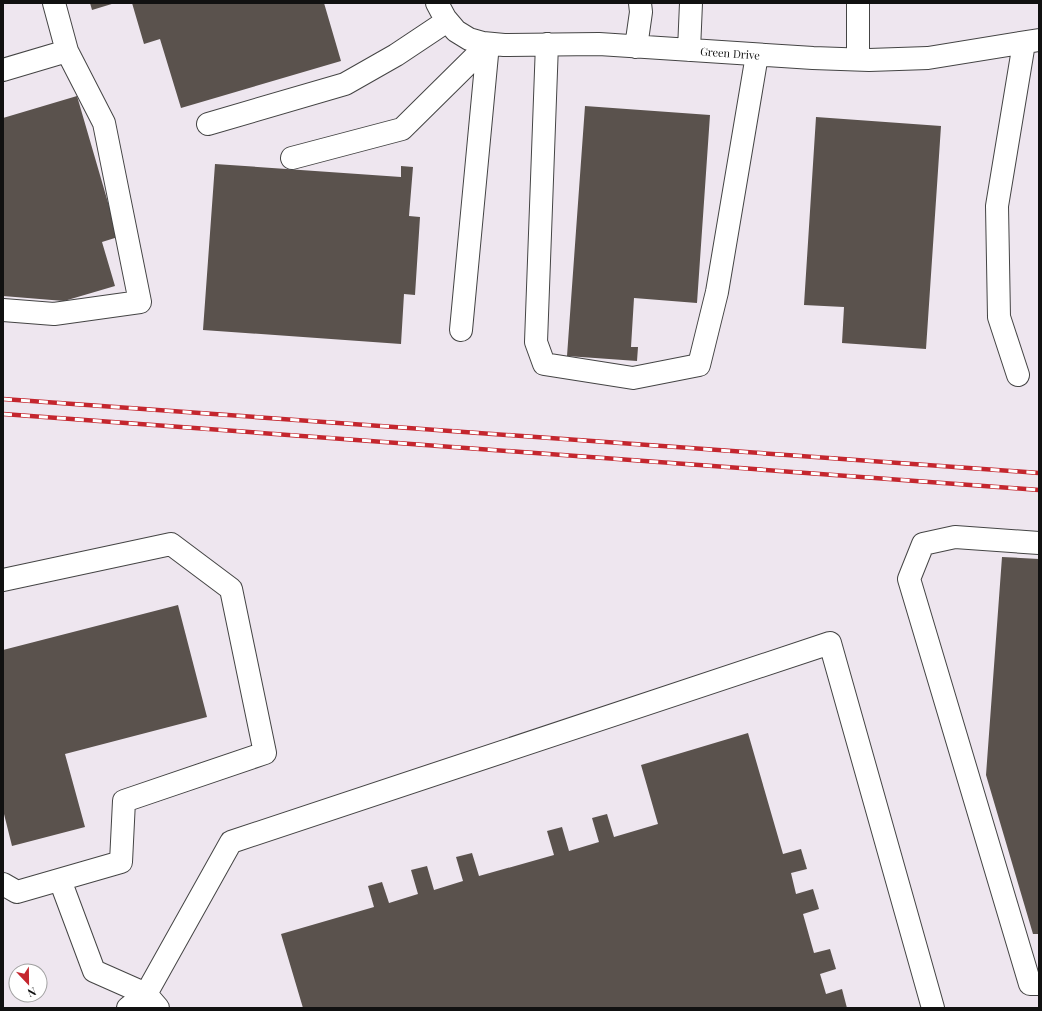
<svg xmlns="http://www.w3.org/2000/svg" width="1042" height="1011" font-family="'Playfair Display',serif">
<rect width="100%" height="100%" fill="#fffdf5"/>
<path fill="#eee6ef" fill-rule="evenodd" d="M3,3H1039V1008H3ZM16,971H40V995H16Z"/>
<path fill="#5a524d" d="M90,3H115L92,10Z
M132,3H324L341,61L181,108L160,39L144,44Z
M77,96L118,237L102,242L115,286L64,301L3,296V118Z
M585,106L710,115L697,303L634,298L631,347H638L637,361L567,356Z
M816,117L941,126L926,349L842,343L844,307L804,305Z
M215,164L401,177V166L413,167L409,216L420,217L415,295L404,294L401,344L203,330Z
M1002,557L1039,559V934H1033L986,775Z
M178,605L207,717L65,754L85,827L12,846L3,810V650Z
M748,733L783,854L801,849L807,869L791,873L796,894L813,889L819,909L803,914L814,953L830,949L836,969L820,974L826,994L842,989L847,1008H303L281,934L374,907L368,886L382,882L389,903L418,894L411,870L427,866L434,890L463,881L456,857L472,853L479,876L554,855L547,831L562,827L569,851L599,842L592,818L607,814L614,837L658,824L641,765Z"/>
<g fill="none" stroke-linecap="round" stroke-linejoin="round">
<defs>
<path id="minor" d="M437,3L445,18L456,31L469,39L483,43L504,45L599,44L813,58L869,60L928,58L1039,40
M547,44L536,342L544,364L633,378L699,365L717,292L757,55
M636,47L641,12L640,3
M689,50L691,3
M858,59V3
M3,70L67,51
M208,124L345,84L396,55L447,21
M292,158L402,129L488,44
M3,310L54,314L140,302L104,123L67,51L54,3
M461,330L488,44
M1018,375L999,317L997,206L1024,43
M1039,543L955,537L923,544L909,579L1030,984H1039
M3,580L171,544L231,589L265,753L124,801L121,862L17,892L3,884
M60,880L94,971L146,994L158,1008
M128,1008L146,994L231,842L830,643L933,1008"/>
</defs>
<use href="#minor" stroke="#444" stroke-width="24"/>
<use href="#minor" stroke="#fff" stroke-width="22"/>
<defs>
<path id="rail" d="M3,399L1039,473
M3,414L1039,490"/>
</defs>
<use href="#rail" stroke="#c4262e" stroke-width="4.5"/>
<use href="#rail" stroke="#fff" stroke-width="3" stroke-dasharray="9" stroke-linecap="butt"/>
</g>
<g text-anchor="middle" dominant-baseline="central" stroke-width="4" stroke-linejoin="round" paint-order="stroke">
<g font-size="11" fill="#111" stroke="#fff">
<text transform="translate(730 53) rotate(4)">Green Drive</text>
</g>
</g>
<rect width="1042" height="1011" fill="none" stroke="#111111" stroke-width="8"/>
<g transform="translate(28 983) rotate(158)"><circle r="19" fill="#ffffff" stroke="#a0a0a0"/>
<path d="M0-3L7 15L0 10L-7 15Z" fill="#c4262e"/>
<text y="-6" font-size="11" font-weight="bold" text-anchor="middle" fill="#111111">N</text>
</g>
</svg>
